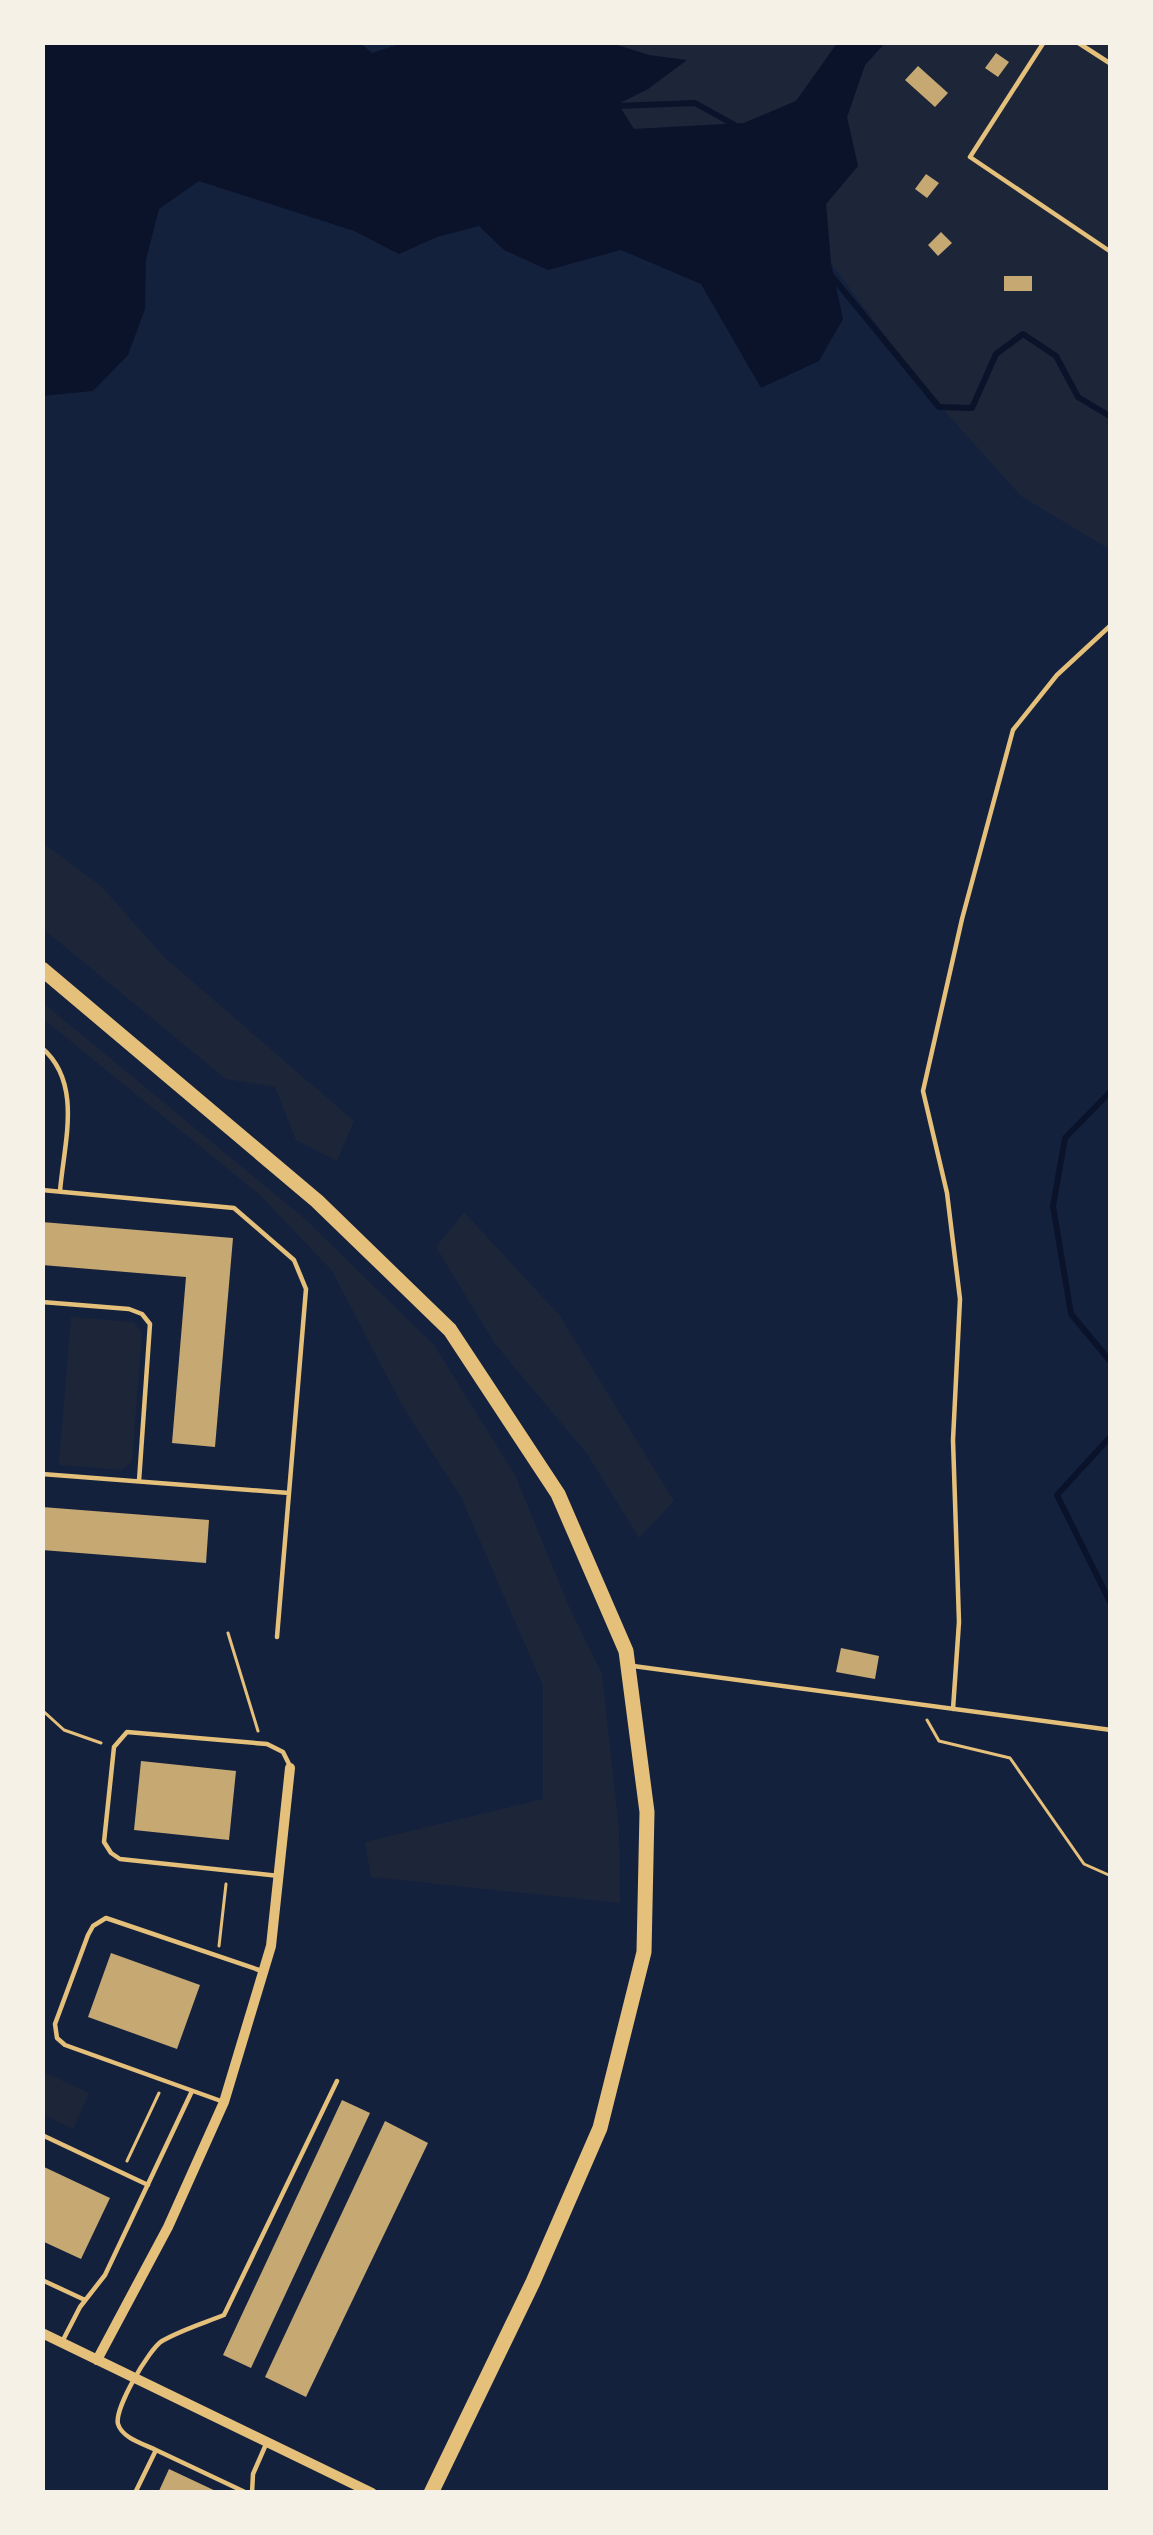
<svg xmlns="http://www.w3.org/2000/svg" width="1153" height="2535" font-family="Georgia,serif">
<rect width="100%" height="100%" fill="#14213d"/>
<path fill="#1d2539" d="M607,42H838L796,101L744,123L633,129L618,104L648,89L649,55Z
M886,42H1111V550L1021,496L925,389L831,263L826,204L858,166L847,117L865,65Z
M42,842L102,887L164,957L354,1121L337,1161L296,1140L275,1087L226,1079L42,928Z
M42,1002L305,1219L434,1345L515,1475L570,1609L602,1674L619,1830L620,1903L371,1877L365,1842L543,1799V1686L461,1497L403,1407L332,1271L260,1195L42,1018Z
M464,1212L560,1316L674,1501L639,1538L588,1455L495,1344L436,1247Z
M71,1317L134,1322L142,1333L132,1461L122,1470L59,1465Z
M42,2071L89,2093L73,2129L42,2114Z"/>
<path fill="#0b132b" d="M42,42H359L372,53L406,42H607L649,55L687,60L648,89L618,104L634,129L744,123L796,101L838,42H886L865,65L847,117L858,166L826,204L831,263L843,319L819,361L761,388L701,284L621,250L548,270L504,250L479,226L437,237L399,254L354,231L199,181L159,209L146,260L145,309L128,355L93,391L42,396Z"/>
<g fill="none" stroke-linecap="round" stroke-linejoin="round">
<path stroke="#0b132b" stroke-width="6" d="M616,106L695,103L740,128
M830,274L939,407L972,408L996,354L1023,334L1056,356L1078,397L1111,417
M1111,1091L1065,1138L1053,1206L1071,1314L1111,1362
M1111,1436L1057,1495L1111,1604"/>
</g>
<path fill="#c6a872" d="M996,53L1009,62L998,77L985,68Z
M918,66L948,93L935,107L905,80Z
M926,174L939,183L927,198L915,189Z
M941,232L952,243L938,256L928,245Z
M1004,276H1032V291H1004Z
M42,1222L233,1238L215,1447L172,1443L186,1277L42,1265Z
M42,1507L209,1520L206,1563L42,1550Z
M841,1648L879,1656L875,1679L836,1672Z
M141,1761L236,1771L229,1840L134,1830Z
M111,1953L200,1985L177,2049L88,2017Z
M342,2100L370,2113L251,2368L223,2355Z
M385,2121L428,2143L306,2397L265,2377Z
M42,2166L110,2198L81,2259L42,2241Z
M169,2469L220,2493H158Z"/>
<g fill="none" stroke-linecap="round" stroke-linejoin="round">
<path stroke="#e5c07b" stroke-width="3" d="M228,1633L258,1731
M42,1710L64,1730L101,1743
M927,1720L939,1741L1010,1758L1084,1864L1111,1876
M219,1946L226,1884
M127,2161L159,2093"/>
<path stroke="#e5c07b" stroke-width="4.5" d="M1044,42L970,157L1111,252
M1077,42L1111,64
M42,1048C83,1083 64,1143 60,1191
M42,1190L234,1208L294,1260L306,1289L289,1493L42,1474
M42,1302L129,1309L142,1314L150,1324L139,1481
M277,1637L289,1493
M633,1666L1111,1730
M953,1709L959,1622L953,1440L960,1299L947,1193L923,1091L962,919L1013,730L1057,675L1111,625
M279,1876L120,1859L111,1853L104,1842L114,1747L127,1732L267,1744L283,1752L290,1766
M221,2101L65,2045L57,2038L55,2024L88,1935L93,1926L106,1918L259,1970
M42,2135L148,2185
M42,2280L85,2300
M63,2340L80,2307L105,2275L192,2091
M156,2450L247,2493
M135,2493L156,2450C144,2444 122,2438 118,2424C114,2409 149,2349 162,2341C181,2330 204,2323 224,2315L337,2081
M252,2493L253,2474L267,2442"/>
<path stroke="#e5c07b" stroke-width="10" d="M42,2333L372,2493
M97,2360L168,2227L224,2102L271,1946L290,1768"/>
<path stroke="#e5c07b" stroke-width="15" d="M42,969L317,1201L450,1330L558,1494L626,1651L647,1812L644,1952L600,2128L533,2282L431,2493"/>
</g>
<rect width="1153" height="2535" fill="none" stroke="#f6f1e7" stroke-width="90"/>
</svg>
